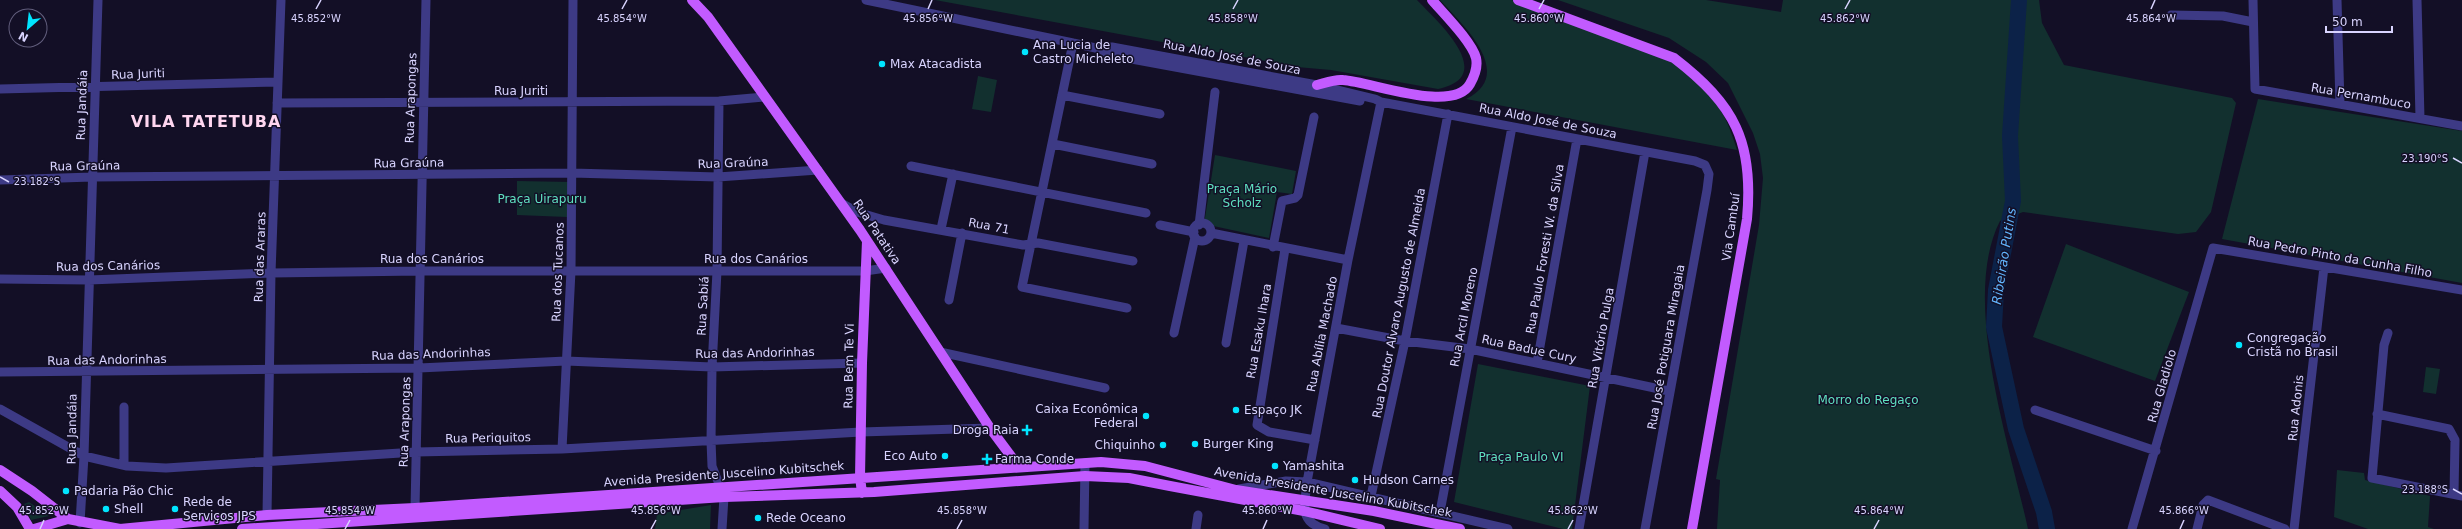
<svg xmlns="http://www.w3.org/2000/svg" width="2462" height="529" font-family="'DejaVu Sans',sans-serif">
<rect width="100%" height="100%" fill="#130f26"/>
<path fill="#12302f" d="M935,0H1417C1438,22 1499,76 1438,89L1331,70L1297,67Z
M1440,0H1512L1672,61C1708,89 1724,105 1737,150L1466,99C1517,74 1462,24 1440,0Z
M1558,0H1706L1781,12L1783,0H2039L2042,23L2064,65L2232,98L2236,103L2211,212L2196,232L2178,234L2023,212L2000,221C1960,299 2010,446 2028,529H1717L1720,480L1716,479L1759,225L1763,178L1760,154L1753,133L1728,83L1706,62L1669,38Z
M978,76L997,80L991,112L972,109Z
M2258,99L2462,131V283L2222,239Z
M1215,155L1296,171L1292,194L1277,192L1269,238L1204,224Z
M517,181L570,182L567,217L517,215Z
M2066,244L2189,292L2155,381L2033,337Z
M1478,364L1590,386L1572,529H1563L1454,502Z
M2426,367L2440,369L2436,394L2423,392Z
M2337,470L2364,473L2365,480L2430,496L2428,527L2434,529H2368L2334,517Z
M29,502L49,516L31,520L24,504Z
M711,505L710,529H655L657,514Z"/>
<g fill="none" stroke-linecap="round" stroke-linejoin="round">
<path stroke="#0c2248" stroke-width="16" d="M2019,0L2010,136L2013,201L1996,290L1994,327L2016,429L2044,512L2047,529"/>
<path stroke="#3d3a85" stroke-width="9" d="M866,0L1073,43L1100,49L1110,55L1360,101
M2253,0L2255,89L2462,126
M2337,0L2340,104
M2417,0L2420,118
M2171,15L2223,16L2253,22
M1073,43L1022,287L1127,308
M1100,49L1112,47L1317,85L1375,99L1381,102L1695,161L1705,165L1709,174L1707,190L1645,529
M0,89L278,82
M1062,95L1160,114
M719,101L717,271L712,367L711,441L712,466L724,497L722,529
M277,103L719,101L764,97
M1053,144L1152,164
M911,166L1146,213
M0,180L92,177L572,173L718,177L818,170
M841,203L857,212L884,220L1023,245L1038,243L1133,261
M1193 232a9 9 0 1 1 18 0a9 9 0 1 1-18 0Z
M1160,225L1194,232
M1199,225L1215,92
M941,229L953,174
M1211,233L1348,260
M1273,247L1282,201L1295,198L1298,195L1314,117
M1285,249L1257,425L1269,432L1315,440
M0,279L89,280L271,273L420,271H865L886,268
M949,300L962,233
M1336,328L1405,341L1470,349L1669,391
M1174,333L1195,237
M2388,333L2384,345L2372,478L2462,496
M1226,343L1244,241
M940,352L1105,388
M1537,363L1577,139
M0,372L419,368L566,361L712,367L862,363
M0,409L84,456L127,466L166,468L416,452L562,449L861,432L990,428
M2035,410L2156,451
M2377,414L2449,429L2455,440L2454,494
M562,449L571,271L573,0
M124,465V407
M1239,489L1286,481L1307,482L1508,529
M1371,496L1405,341L1448,114
M415,508L426,0
M1440,512L1512,127
M267,515L271,273L281,0
M80,523L84,456L98,0
M1084,529L1085,463
M1196,529L1198,515
M1325,529C1298,522 1305,505 1307,482L1348,260L1381,102
M1579,529L1645,152
M2132,529L2213,248L2462,290
M2197,529L2203,505L2208,500L2285,529
M2294,529L2324,267"/>
<path stroke="#c25bff" stroke-width="10" d="M692,0L708,17L860,230L990,428L1019,467
M1518,0L1674,58C1735,105 1754,142 1747,219L1692,529
M1317,85C1325,83 1334,79 1343,80C1372,82 1453,114 1470,84C1474,77 1478,67 1476,58C1472,42 1444,14 1432,0
M0,470L32,491L68,519L120,529L267,515L415,508L1101,462L1145,466L1236,490L1374,511L1460,529
M0,491L17,507L30,529
M862,493L860,477L862,363L867,241
M34,529L68,519
M242,529L724,497L874,492L1085,476L1129,478L1170,486L1304,511L1380,529"/>
</g>
<path fill="none" stroke="#d9d4ff" stroke-width="1.5" d="M316,9L321,0M622,9L627,0M928,9L932,0M1233,9L1238,0M1539,9L1544,0M1845,9L1850,0M2151,9L2155,0M2453,158L2462,163M0,177L9,182M2453,489L2462,494M40,529L44,520M345,529L350,520M651,529L656,520M957,529L962,520M1263,529L1267,520M1568,529L1573,520M1874,529L1879,520M2180,529L2184,520"/>
<g fill="#00e5ff" stroke="#130f26" stroke-width="1.5">
<circle cx="1025" cy="52" r="4"/>
<circle cx="882" cy="64" r="4"/>
<circle cx="2239" cy="345" r="4"/>
<circle cx="1236" cy="410" r="4"/>
<circle cx="1146" cy="416" r="4"/>
<path d="M1025 424h4v4h4v4h-4v4h-4v-4h-4v-4h4z"/>
<circle cx="1195" cy="444" r="4"/>
<circle cx="1163" cy="445" r="4"/>
<circle cx="945" cy="456" r="4"/>
<path d="M985 453h4v4h4v4h-4v4h-4v-4h-4v-4h4z"/>
<circle cx="1275" cy="466" r="4"/>
<circle cx="1355" cy="480" r="4"/>
<circle cx="66" cy="491" r="4"/>
<circle cx="106" cy="509" r="4"/>
<circle cx="175" cy="509" r="4"/>
<circle cx="758" cy="518" r="4"/>
</g>
<g text-anchor="middle" dominant-baseline="central" stroke-width="3" stroke-linejoin="round" paint-order="stroke">
<g font-size="12" fill="#d9d4ff" stroke="#130f26" text-anchor="start">
<text x="1033" y="45">Ana Lucia de<tspan x="1033" dy="14">Castro Micheleto</tspan></text>
<text x="890" y="64">Max Atacadista</text>
<text x="2247" y="338">Congregação<tspan x="2247" dy="14">Cristã no Brasil</tspan></text>
<text x="1138" y="409" text-anchor="end">Caixa Econômica<tspan x="1138" dy="14">Federal</tspan></text>
<text x="1244" y="410">Espaço JK</text>
<text x="1019" y="430" text-anchor="end">Droga Raia</text>
<text x="1203" y="444">Burger King</text>
<text x="1155" y="445" text-anchor="end">Chiquinho</text>
<text x="937" y="456" text-anchor="end">Eco Auto</text>
<text x="995" y="459">Farma Conde</text>
<text x="1283" y="466">Yamashita</text>
<text x="1363" y="480">Hudson Carnes</text>
<text x="74" y="491">Padaria Pão Chic</text>
<text x="183" y="502">Rede de<tspan x="183" dy="14">Serviços JPS</tspan></text>
<text x="114" y="509">Shell</text>
<text x="766" y="518">Rede Oceano</text>
</g>
<g font-size="12" fill="#d9d4ff" stroke="#130f26">
<text transform="translate(1232 57) rotate(11)">Rua Aldo José de Souza</text>
<text transform="translate(138 74) rotate(-2)">Rua Juriti</text>
<text x="521" y="91">Rua Juriti</text>
<text transform="translate(2361 96) rotate(10)">Rua Pernambuco</text>
<text transform="translate(411 98) rotate(-88)">Rua Arapongas</text>
<text transform="translate(82 105) rotate(-88)">Rua Jandáia</text>
<text transform="translate(1548 121) rotate(11)">Rua Aldo José de Souza</text>
<text transform="translate(409 163) rotate(-1)">Rua Graúna</text>
<text transform="translate(733 163) rotate(-2)">Rua Graúna</text>
<text transform="translate(85 166) rotate(-1)">Rua Graúna</text>
<text transform="translate(989 226) rotate(11)">Rua 71</text>
<text transform="translate(1731 227) rotate(-82)">Via Cambuí</text>
<text transform="translate(877 232) rotate(56)">Rua Patativa</text>
<text transform="translate(1545 249) rotate(-80)">Rua Paulo Foresti W. da Silva</text>
<text transform="translate(260 257) rotate(-88)">Rua das Araras</text>
<text transform="translate(2340 257) rotate(10)">Rua Pedro Pinto da Cunha Filho</text>
<text x="432" y="259">Rua dos Canários</text>
<text x="756" y="259">Rua dos Canários</text>
<text transform="translate(108 266) rotate(-1)">Rua dos Canários</text>
<text transform="translate(558 272) rotate(-88)">Rua dos Tucanos</text>
<text transform="translate(1399 303) rotate(-79)">Rua Doutor Alvaro Augusto de Almeida</text>
<text transform="translate(703 306) rotate(-87)">Rua Sabiá</text>
<text transform="translate(1464 317) rotate(-79)">Rua Arcil Moreno</text>
<text transform="translate(1259 331) rotate(-80)">Rua Esaku Ihara</text>
<text transform="translate(1322 334) rotate(-79)">Rua Abília Machado</text>
<text transform="translate(1601 338) rotate(-80)">Rua Vitório Pulga</text>
<text transform="translate(1666 347) rotate(-80)">Rua José Potiguara Miragaia</text>
<text transform="translate(1529 349) rotate(12)">Rua Badue Cury</text>
<text transform="translate(755 353) rotate(-1)">Rua das Andorinhas</text>
<text transform="translate(431 354) rotate(-2)">Rua das Andorinhas</text>
<text transform="translate(107 360) rotate(-1)">Rua das Andorinhas</text>
<text transform="translate(849 366) rotate(-89)">Rua Bem Te Vi</text>
<text transform="translate(2162 386) rotate(-74)">Rua Gladiolo</text>
<text transform="translate(2296 408) rotate(-84)">Rua Adonis</text>
<text transform="translate(405 422) rotate(-88)">Rua Arapongas</text>
<text transform="translate(72 429) rotate(-89)">Rua Jandáia</text>
<text transform="translate(488 438) rotate(-1)">Rua Periquitos</text>
<text transform="translate(724 474) rotate(-4)">Avenida Presidente Juscelino Kubitschek</text>
<text transform="translate(1333 492) rotate(10)">Avenida Presidente Juscelino Kubitschek</text>
</g>
<g font-size="12" fill="#5fe0c0" stroke="#130f26">
<text x="1242" y="189">Praça Mário<tspan x="1242" dy="14">Scholz</tspan></text>
<text x="542" y="199">Praça Uirapuru</text>
<text x="1868" y="400">Morro do Regaço</text>
<text x="1521" y="457">Praça Paulo VI</text>
</g>
<g font-size="13" font-style="italic" fill="#62b6ff" stroke="#130f26">
<text transform="translate(2004 256) rotate(-81)">Ribeirão Putins</text>
</g>
<g font-size="16" font-weight="bold" letter-spacing="1" fill="#ffd6f0" stroke="#130f26">
<text x="206" y="121">VILA TATETUBA</text>
</g>
</g>
<g font-size="10" text-anchor="middle" fill="#d9d4ff" stroke="#130f26" stroke-width="3" stroke-linejoin="round" paint-order="stroke">
<text x="316" y="22">45.852°W</text>
<text x="622" y="22">45.854°W</text>
<text x="928" y="22">45.856°W</text>
<text x="1233" y="22">45.858°W</text>
<text x="1539" y="22">45.860°W</text>
<text x="1845" y="22">45.862°W</text>
<text x="2151" y="22">45.864°W</text>
<text x="2425" y="162">23.190°S</text>
<text x="37" y="185">23.182°S</text>
<text x="2425" y="493">23.188°S</text>
<text x="44" y="514">45.852°W</text>
<text x="350" y="514">45.854°W</text>
<text x="656" y="514">45.856°W</text>
<text x="962" y="514">45.858°W</text>
<text x="1267" y="514">45.860°W</text>
<text x="1573" y="514">45.862°W</text>
<text x="1879" y="514">45.864°W</text>
<text x="2184" y="514">45.866°W</text>
</g>
<g transform="translate(28 28) rotate(208)"><circle r="19" fill="#130f26" stroke="#625e7d"/>
<path d="M0-3L7 15L0 10L-7 15Z" fill="#00e5ff"/>
<text y="-6" font-size="11" font-weight="bold" text-anchor="middle" fill="#d9d4ff">N</text>
</g>
<path d="M2326 26v6h66v-6" fill="none" stroke="#d9d4ff" stroke-width="2"/>
<text x="2332" y="26" font-size="12" fill="#d9d4ff" stroke="#130f26" stroke-width="3" paint-order="stroke">50 m</text>
</svg>
